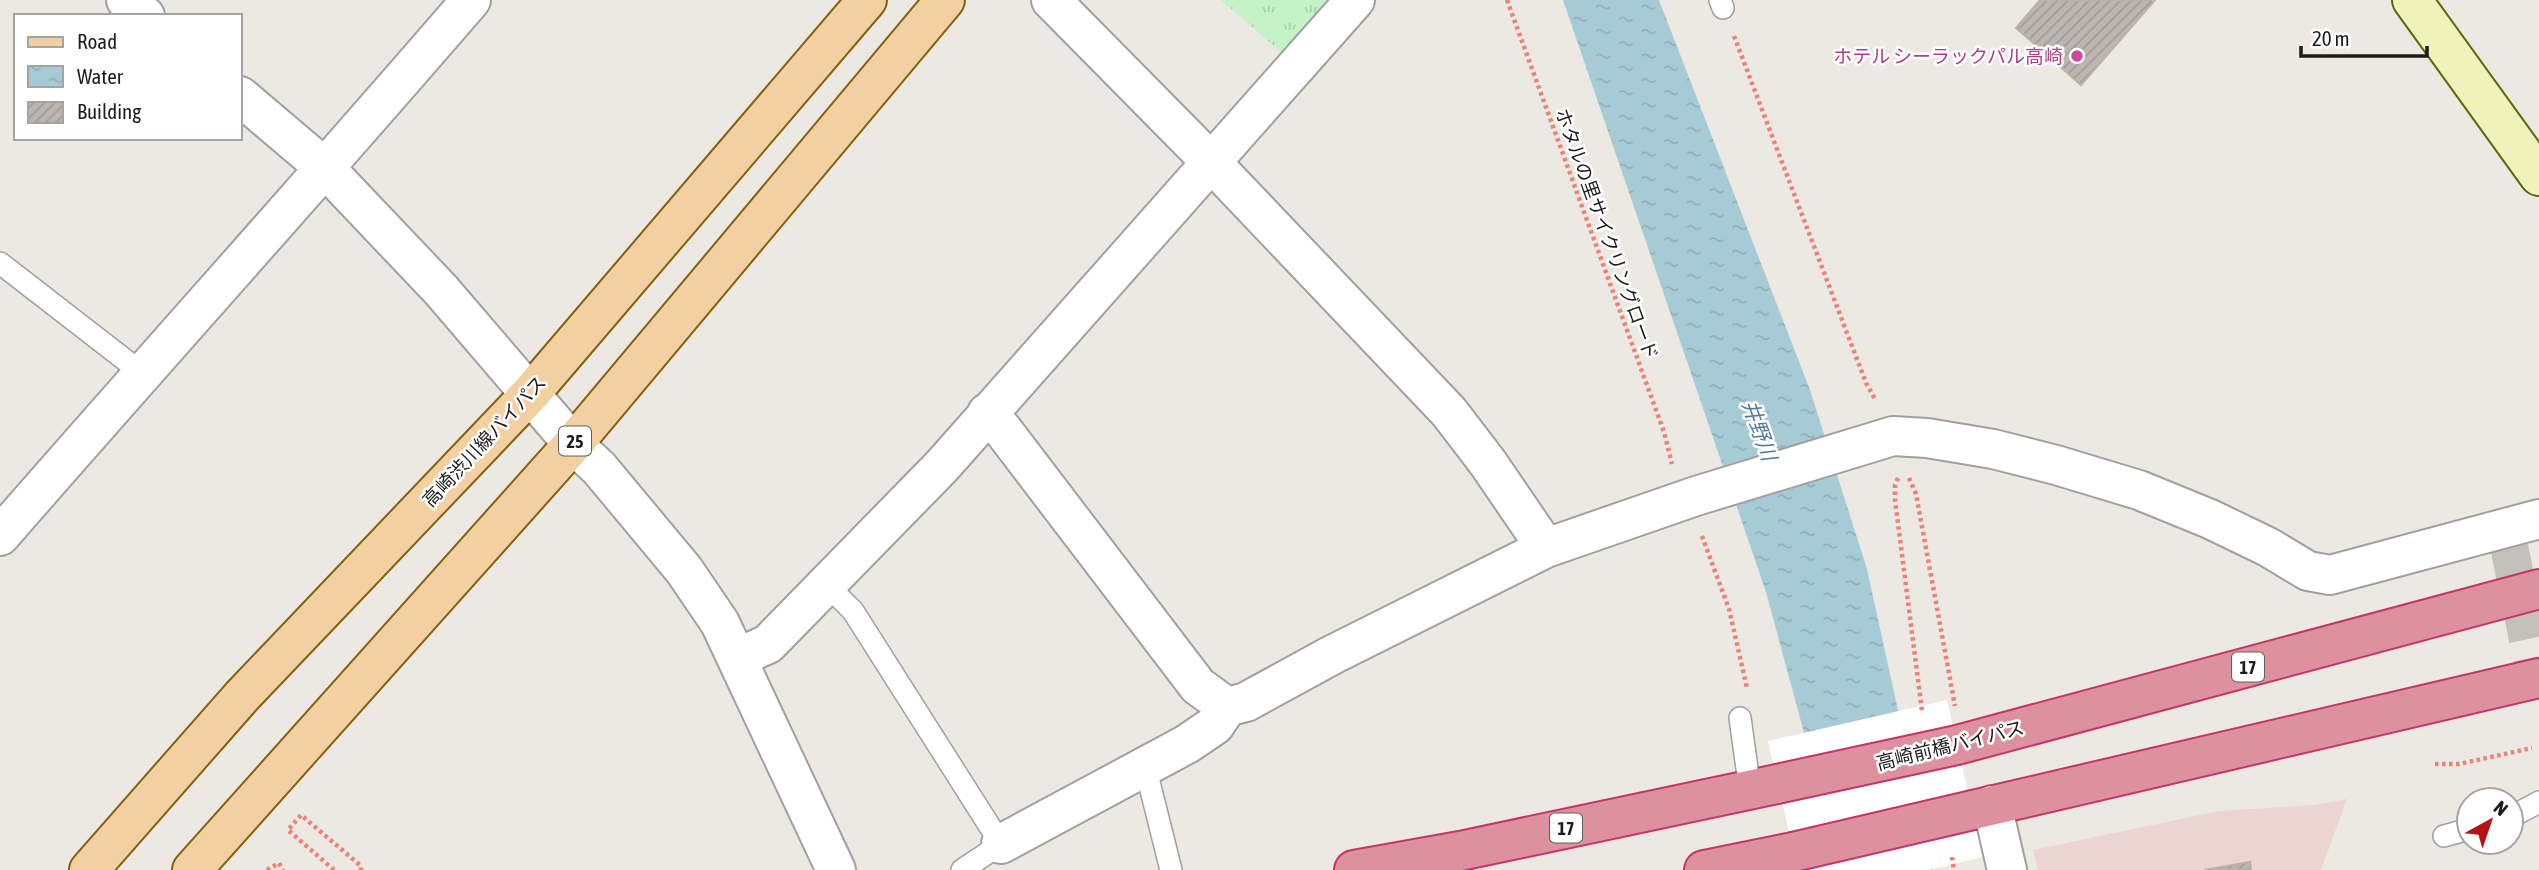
<svg xmlns="http://www.w3.org/2000/svg" width="2539" height="870" font-family="'Asap Condensed','Noto Sans JP',sans-serif">
<defs>
<pattern id="park-tufts" width="24" height="20" patternUnits="userSpaceOnUse" patternTransform="scale(1.75)"><rect width="24" height="20" fill="#c3f3c7"/><path d="M3 7l-1-3M5 7V3M7 7l1-3M15 17l-1-3M17 17v-4M19 17l1-3" fill="none" stroke="#a7d0aa"/></pattern>
<pattern id="water-ripples" width="26" height="14" patternUnits="userSpaceOnUse" patternTransform="scale(1.75)"><rect width="26" height="14" fill="#a7cbd6"/><path d="M2 4q2-2 4 0t4 0M15 11q2-2 4 0t4 0" fill="none" stroke="#8faeb7"/></pattern>
<pattern id="building-hatch" width="6" height="6" patternUnits="userSpaceOnUse" patternTransform="scale(1.75)"><rect width="6" height="6" fill="#bcb5b0"/><path d="M-1 1l2-2M0 6l6-6M5 7l2-2" fill="none" stroke="#a19b97"/></pattern>
</defs>
<rect width="100%" height="100%" fill="#ece9e3"/>
<path fill="#ecd4d3" d="M2347,799L2321,870H2038L2033,850L2219,811L2314,805Z"/>
<path fill="url(#park-tufts)" d="M1221,0H1338L1288,58Z"/>
<path fill="url(#water-ripples)" d="M1563,0H1659L1810,390L1867,569L1933,870H1841L1766,592Z"/>
<path fill="#fff" d="M1947,700L1983,857L1928,870H1798L1768,741Z"/>
<path fill="url(#building-hatch)" stroke="#bcb0a7" stroke-width="2" d="M2040,0H2155L2081,85L2016,28Z
M2250,862L2251,870H2204Z"/>
<g fill="none" stroke-linecap="round" stroke-linejoin="round">
<path stroke="#c2c0bb" stroke-width="38" stroke-dasharray="38 19" stroke-linecap="butt" d="M2509,546L2539,693"/>
<defs>
<path id="lane" d="M1720,0L1723,8
M0,263L142,373
M826,584L853,611L1001,844L962,870
M1740,718L1750,790
M1145,766L1171,870
M2511,817L2539,802
M2444,836L2469,829"/>
<path id="street" d="M126,0L145,16
M1051,0L1211,162L1449,412L1488,463L1546,548
M240,96L326,169L441,290L573,444L599,468L684,570L720,623L836,870
M987,413L1002,429L1198,686L1227,707L1246,702L1332,655L1546,548L1696,496L1893,436L1927,438L1993,449L2056,465L2139,490L2210,519L2268,547L2308,571L2330,575L2539,519
M0,536C156,357 316,180 471,0
M737,658L768,644L942,466L1355,0
M1992,805L2007,870
M1001,844L1187,744L1215,725L1227,707"/>
<path id="secondary" d="M2412,0L2539,176"/>
<path id="primary" d="M89,870L242,696L530,394L867,0
M192,870L573,444L945,0"/>
<path id="highway" d="M1957,745L2539,589
M1973,810L2539,678
M1354,870L1460,851L1777,784
M1704,870L1793,852"/>
</defs>
<use href="#lane" stroke="#a0a0a0" stroke-width="24"/>
<use href="#street" stroke="#a0a0a0" stroke-width="42"/>
<use href="#secondary" stroke="#5d670f" stroke-width="42"/>
<use href="#primary" stroke="#855f0f" stroke-width="42"/>
<use href="#highway" stroke="#c53565" stroke-width="42"/>
<path stroke="#eb8275" stroke-width="4.5" stroke-dasharray="3.5 3.5" stroke-linecap="butt" d="M1507,0L1664,432L1672,464
M1734,36L1866,383L1875,399
M1898,478L1895,485V500L1922,711
M1909,478L1916,494L1955,706
M1702,536L1729,609L1747,688
M2435,764H2459L2532,748
M1952,857L1954,870
M267,870L279,863L283,870
M334,870L288,830L301,815L361,866V870"/>
<use href="#lane" stroke="#fff" stroke-width="21"/>
<use href="#street" stroke="#fff" stroke-width="38"/>
<use href="#secondary" stroke="#eff2bb" stroke-width="38"/>
<use href="#primary" stroke="#f2d0a2" stroke-width="38"/>
<use href="#highway" stroke="#dd919f" stroke-width="38"/>
<defs>
<path id="highway-bridge" d="M1777,784L1957,745
M1793,852L1973,810"/>
</defs>
<use href="#highway-bridge" stroke="#c53565" stroke-width="42" stroke-linecap="butt"/>
<use href="#highway-bridge" stroke="#dd919f" stroke-width="38"/>
</g>
<circle fill="#d1479c" stroke="#fff" stroke-width="2.5" cx="2077" cy="56" r="7"/>
<g text-anchor="middle" dominant-baseline="central" stroke-width="5" stroke-linejoin="round" paint-order="stroke">
<g fill="#fff" stroke="#606060" stroke-width="2">
<rect x="559" y="426.5" width="32" height="29" rx="5"/>
<rect x="2232" y="652.5" width="32" height="29" rx="5"/>
<rect x="1550" y="813.5" width="32" height="29" rx="5"/>
</g>
<g font-size="18" font-weight="bold" fill="#1c1c1c">
<text x="575" y="441">25</text>
<text x="2248" y="667">17</text>
<text x="1566" y="828">17</text>
</g>
<g font-size="19" fill="#b23c85" stroke="#fff" text-anchor="end">
<text x="2063" y="56">ホテル シーラックパル高崎</text>
</g>
<g font-size="19" fill="#1c1c1c" stroke="#fff">
<text transform="translate(1607 234) rotate(70)">ホタルの里サイクリングロード</text>
<text transform="translate(484 441) rotate(-47)">高崎渋川線バイパス</text>
<text transform="translate(1950 745) rotate(-14)">高崎前橋バイパス</text>
</g>
<g font-size="21" font-style="italic" fill="#537aa1" stroke="#fff">
<text transform="translate(1760 430) rotate(70)">井野川</text>
</g>
</g>
<rect x="14" y="14" width="228" height="126" fill="#ffffff" stroke="#a4a4a4" stroke-width="2"/>
<rect x="28" y="37" width="35" height="10" fill="#f2d0a2" stroke="#a4a4a4" stroke-width="2"/>
<text x="77" y="49" font-size="21" fill="#1c1c1c">Road</text>
<rect x="28" y="66" width="35" height="21" fill="url(#water-ripples)" stroke="#a4a4a4" stroke-width="2"/>
<text x="77" y="84" font-size="21" fill="#1c1c1c">Water</text>
<rect x="28" y="102" width="35" height="21" fill="url(#building-hatch)" stroke="#a4a4a4" stroke-width="2"/>
<text x="77" y="119" font-size="21" fill="#1c1c1c">Building</text>
<g transform="translate(2490 821) rotate(40)"><circle r="33" fill="#ffffff" stroke="#a4a4a4" stroke-width="2"/>
<path d="M0-5L12 26L0 18L-12 26Z" fill="#b41514"/>
<text y="-10" font-size="19" font-weight="bold" text-anchor="middle" fill="#1c1c1c">N</text>
</g>
<path d="M2301 46v10h126v-10" fill="none" stroke="#1c1c1c" stroke-width="3.5"/>
<text x="2312" y="46" font-size="21" fill="#1c1c1c" stroke="#ffffff" stroke-width="5" paint-order="stroke">20 m</text>
</svg>
